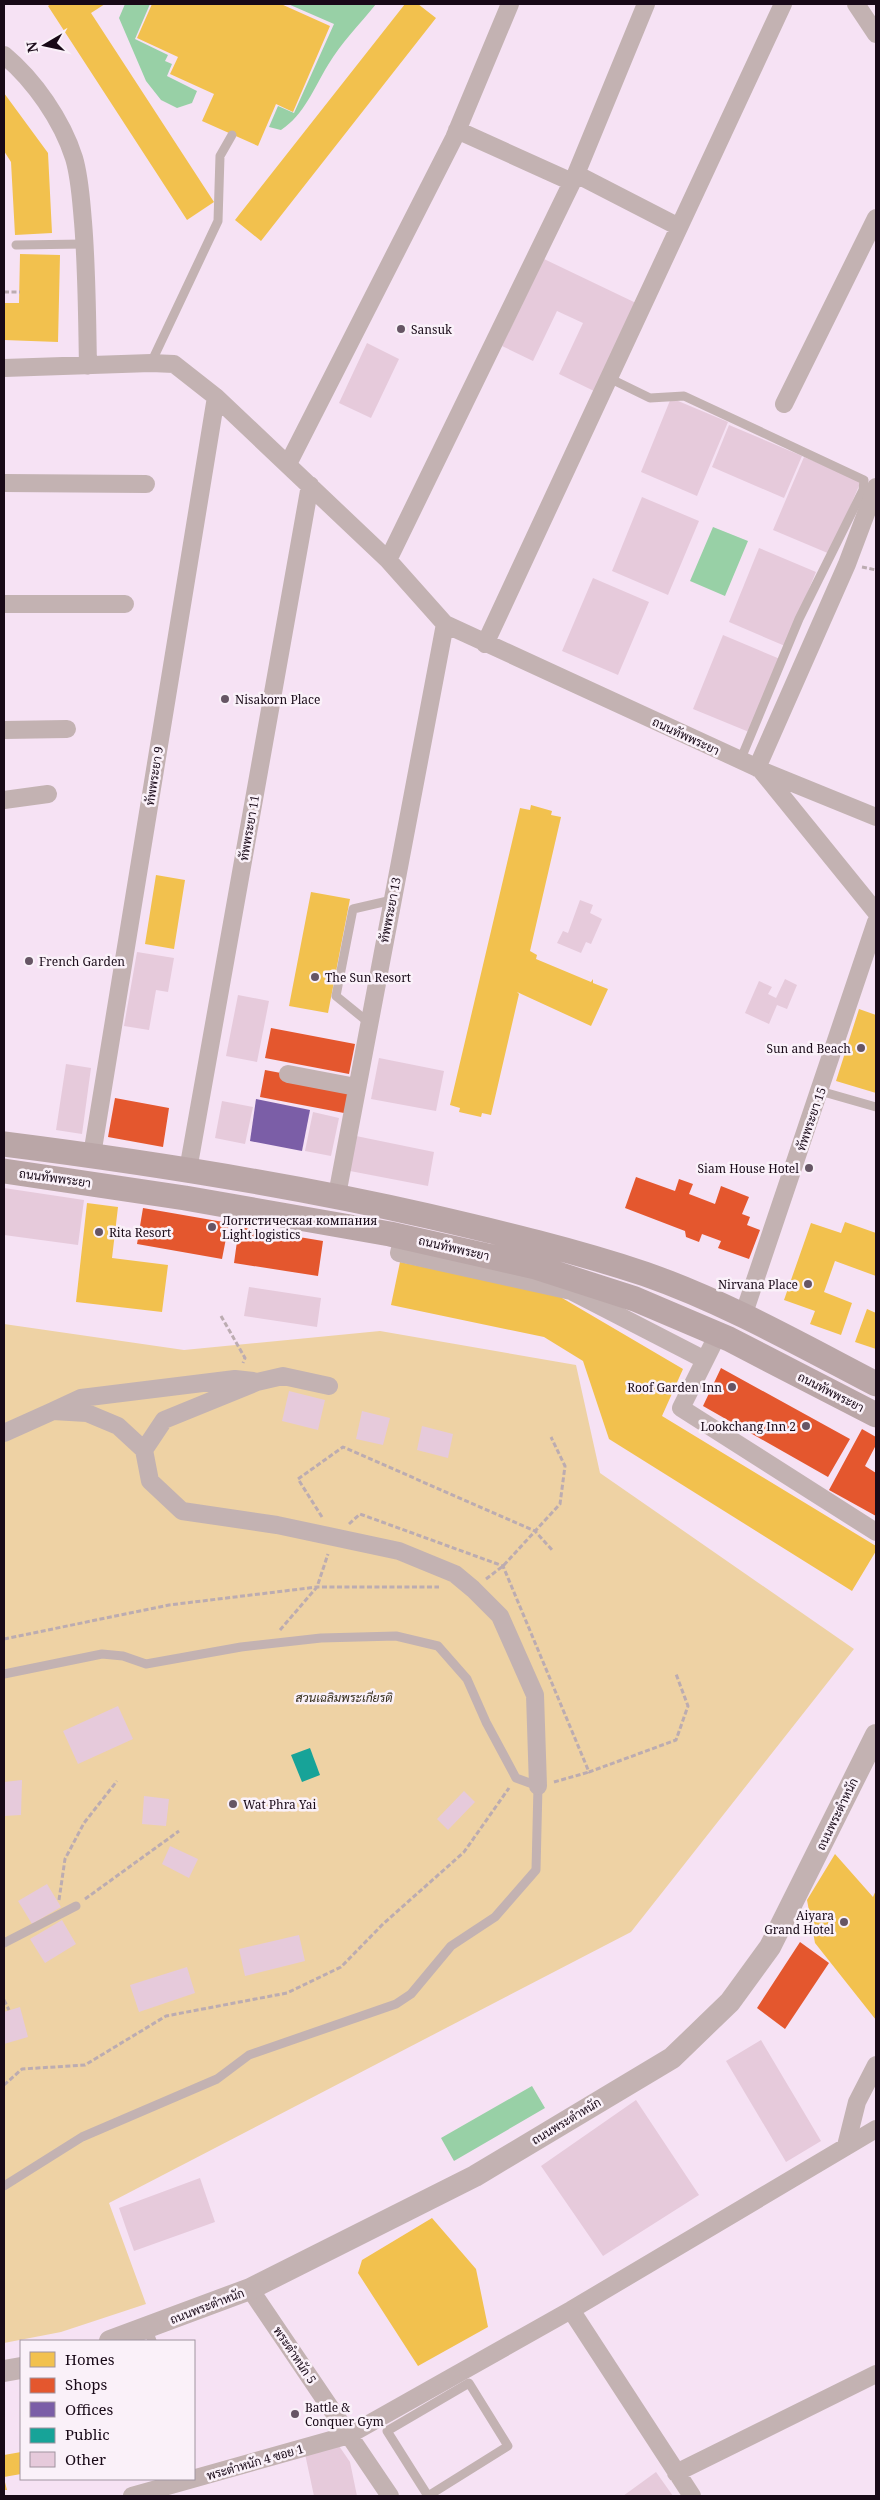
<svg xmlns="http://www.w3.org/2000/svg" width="880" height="2500" font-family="'Noto Serif',Sarabun,serif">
<rect width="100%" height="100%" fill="#f6e2f4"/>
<path fill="#eed2a4" d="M4,1324L184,1350L380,1331L576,1365L600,1473L854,1649L631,1932L109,2203L146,2304L61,2332L4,2343Z"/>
<path fill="#98d0a6" d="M125,4H150L135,39L168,55L165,61L172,64L167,76L197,91L192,103L177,108L161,100L146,81L119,18Z
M288,4H376C360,24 341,43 328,65C314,88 304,115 281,130L269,127L278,106L294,113L334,24Z
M713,527L748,541L725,596L690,581Z
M532,2086L545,2108L454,2161L441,2138Z"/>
<path fill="#f2c14e" d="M51,4H105L91,13L214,202L187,220L48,6Z
M152,4H281L330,26L293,112L276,104L258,146L202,121L214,94L170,74L178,57L137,38Z
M405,4H418L436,18L261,241L235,220Z
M4,93L48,153L52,233L15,235L11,162L4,151Z
M20,254L60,255L58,342L4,340V303H19Z
M531,805L552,811L551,815L561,817L530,951L537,955L536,959L591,982L593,979V983L608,989L591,1026L517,992L519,994L491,1115L482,1113L481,1117L459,1112L460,1108L450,1105L520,808L530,810Z
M156,875L185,880L174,949L145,944Z
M311,892L350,899L328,1013L289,1006Z
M859,1009L876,1015V1093L836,1081Z
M87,1203L118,1207L112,1258L168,1265L162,1312L76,1302Z
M845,1222L876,1233V1276L835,1261L824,1292L852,1303L841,1335L810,1324L815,1311L784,1300L811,1223L841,1233Z
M400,1262L557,1295L683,1369L662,1416L876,1546V1551L852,1591L609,1439L583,1361L544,1337L391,1305Z
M867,1309L876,1313V1349L855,1342Z
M835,1854L873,1897L876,1890V2020L815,1943L807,1900Z
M432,2218L476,2269L488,2327L418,2366L358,2273L362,2260Z
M21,2452V2474L4,2477V2455Z
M4,2478L7,2490H4Z"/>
<path fill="#e4572e" d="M271,1028L355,1044L349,1074L265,1058Z
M265,1070L350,1086L344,1113L260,1097Z
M115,1098L169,1108L163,1147L108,1137Z
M636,1177L675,1191L679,1179L693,1184L689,1194L715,1204L721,1186L749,1197L742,1214L750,1217L747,1225L760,1230L749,1259L718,1248L721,1241L702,1234L699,1242L686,1237L685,1231L625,1208Z
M143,1208L229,1223L222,1259L137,1244Z
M239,1227L323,1241L318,1276L234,1263Z
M721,1368L850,1439L828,1477L703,1406Z
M862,1429L876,1437V1445L865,1466L876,1473V1516L829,1490Z
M800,1942L829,1963L785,2029L757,2008Z"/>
<path fill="#7b5ea7" d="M256,1099L310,1110L302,1151L250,1141Z"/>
<path fill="#17a398" d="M310,1748L320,1775L302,1782L291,1755Z"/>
<path fill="#e6cadb" d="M544,259L636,303L594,391L559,374L583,323L557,311L533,361L502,346Z
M367,343L399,359L371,418L339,403Z
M671,398L728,422L697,496L641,472Z
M729,425L802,456L784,498L712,467Z
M804,457L861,481L830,554L773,530Z
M642,497L699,521L668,595L612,571Z
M759,548L816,572L785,646L729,622Z
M593,578L649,602L618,675L562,651Z
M723,635L780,659L749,732L693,709Z
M580,900L593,905L590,913L602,919L591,944L586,942L581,953L557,943L563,931L568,933Z
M137,952L174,958L168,992L156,990L149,1030L124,1026Z
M785,979L797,985L787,1009L777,1005L769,1024L745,1013L759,981L772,987L768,994L776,998Z
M238,995L269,1001L257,1062L226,1056Z
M379,1058L444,1071L436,1111L371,1099Z
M66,1064L91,1068L82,1134L56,1130Z
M222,1101L253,1107L245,1144L215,1138Z
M313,1112L339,1118L331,1156L305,1151Z
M356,1136L434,1152L428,1186L350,1171Z
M4,1188L84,1200L78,1245L4,1235Z
M249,1287L321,1298L317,1327L244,1316Z
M289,1391L325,1400L318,1430L282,1421Z
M362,1411L390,1418L383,1445L356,1439Z
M422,1426L453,1434L448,1458L417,1450Z
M118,1706L133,1739L78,1764L63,1731Z
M22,1780L21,1815L4,1816V1782Z
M464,1791L475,1802L448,1830L437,1819Z
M144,1796L169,1799L166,1826L142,1824Z
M170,1846L198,1859L189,1878L162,1864Z
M47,1884L61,1907L32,1924L18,1901Z
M62,1920L76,1944L45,1963L30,1939Z
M299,1935L305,1961L245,1976L239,1949Z
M187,1967L195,1993L139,2012L130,1985Z
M20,2007L28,2037L4,2044V2012Z
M761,2040L821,2141L786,2162L726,2061Z
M636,2100L699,2195L603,2256L541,2166Z
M200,2178L215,2222L134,2251L119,2208Z
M337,2443L350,2462L357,2496H314L305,2454Z
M656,2472L673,2496H623Z"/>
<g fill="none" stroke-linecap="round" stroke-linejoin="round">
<path stroke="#bcacb1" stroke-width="3" stroke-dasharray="5 2.5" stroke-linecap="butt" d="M4,292H20
M862,567L876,570
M221,1316L245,1358L243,1363
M322,1517L298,1479L343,1447L535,1531L553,1551
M349,1524L360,1514L503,1566L589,1772L676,1740L688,1706L676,1674
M486,1579L503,1566L560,1504L565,1466L551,1437
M280,1630L317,1587L328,1554
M4,1639L169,1605L317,1587H439
M554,1782L589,1772
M85,1899L179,1831
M59,1900L65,1859L84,1823L117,1781
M4,2000L9,2010
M4,2085L22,2069L85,2065L166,2016L287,1993L341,1967L383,1924L464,1852L509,1788"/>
<path stroke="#c3b2b2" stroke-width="9" d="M16,245L84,244
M151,363L218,221L220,156L232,135
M609,378L650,398L684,396L864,480L863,490L799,619L740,761
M368,1022L336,996L353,909L392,900
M820,1091L876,1107
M4,1674L102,1654L123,1656L146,1664L241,1647L321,1638L396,1636L438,1646L467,1679L486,1722L516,1778L538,1786L536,1870L495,1917L451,1946L411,1994L396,2004L249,2055L217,2079L82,2137L4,2186
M4,1943L76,1906
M148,2329L152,2341
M469,2383L508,2446L428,2496L387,2431Z"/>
<path stroke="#c3b2b2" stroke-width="18" d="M856,4L876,34
M4,55C34,80 62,120 74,158C80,178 81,200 83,222C87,270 87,318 88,366
M457,130L572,182
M576,174L679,227
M4,368L151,363L174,364L216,397L388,560L445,624L760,769L876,912
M784,404L876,218
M288,464L454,138L510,4
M4,483L146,484
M388,560L576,174L646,4
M4,604H125
M485,644L783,4
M4,730L67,729
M757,768L847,564L876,487
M763,771L876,817
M4,800L48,794
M288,1074L356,1087
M92,1155L216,397
M188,1170L310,485
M337,1195L445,624
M403,1237L399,1253L571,1291L705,1360
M743,1316L876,922
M718,1334L681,1408L876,1532
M329,1386L283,1376L257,1382L164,1420L144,1450L150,1481L182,1511L277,1525L399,1551L455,1574L473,1589L500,1616L535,1695L538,1786
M53,1411L81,1398L235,1379L253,1381
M4,1433L53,1411L87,1413L118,1426L144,1450
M846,2146L857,2102L876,2065
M250,2289L390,2496
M571,2310L692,2496
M676,2473L876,2374
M132,2496L349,2435L571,2310L876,2129"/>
<path stroke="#c3b2b2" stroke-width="22" d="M110,2341L250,2289L475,2176L672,2058L730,2002L770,1947L876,1735
M4,2371L21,2368"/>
<path stroke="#baa6a7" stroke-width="25" d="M4,1144C146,1162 288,1184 428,1216C501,1233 573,1250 645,1274C725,1302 801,1345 876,1384
M4,1171L185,1198L390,1234L536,1267L635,1299L729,1339L876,1415"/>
</g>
<g fill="#665564" stroke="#faf1f9" stroke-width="2">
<circle cx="401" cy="329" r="5"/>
<circle cx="225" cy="699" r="5"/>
<circle cx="29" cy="961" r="5"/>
<circle cx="315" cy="977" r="5"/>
<circle cx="861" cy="1048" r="5"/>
<circle cx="809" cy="1168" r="5"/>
<circle cx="212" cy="1227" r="5"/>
<circle cx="99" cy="1232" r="5"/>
<circle cx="808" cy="1284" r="5"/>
<circle cx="732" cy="1387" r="5"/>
<circle cx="806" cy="1426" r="5"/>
<circle cx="233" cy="1804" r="5"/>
<circle cx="844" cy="1922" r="5"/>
<circle cx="295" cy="2414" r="5"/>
</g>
<g text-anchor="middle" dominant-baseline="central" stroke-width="5" stroke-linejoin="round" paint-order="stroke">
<g font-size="12" fill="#180917" stroke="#faf1f9" text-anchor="start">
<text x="411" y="329">Sansuk</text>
<text x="235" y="699">Nisakorn Place</text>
<text x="39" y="961">French Garden</text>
<text x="325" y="977">The Sun Resort</text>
<text x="851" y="1048" text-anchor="end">Sun and Beach</text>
<text x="799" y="1168" text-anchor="end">Siam House Hotel</text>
<text x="222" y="1220">Логистическая компания<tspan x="222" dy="14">Light logistics</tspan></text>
<text x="109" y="1232">Rita Resort</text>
<text x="798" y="1284" text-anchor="end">Nirvana Place</text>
<text x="722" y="1387" text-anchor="end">Roof Garden Inn</text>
<text x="796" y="1426" text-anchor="end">Lookchang Inn 2</text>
<text x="243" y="1804">Wat Phra Yai</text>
<text x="834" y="1915" text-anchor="end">Aiyara<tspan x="834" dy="14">Grand Hotel</tspan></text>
<text x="305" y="2407">Battle &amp;<tspan x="305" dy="14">Conquer Gym</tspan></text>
</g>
<g font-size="12" fill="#180917" stroke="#faf1f9">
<text transform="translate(686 736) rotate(25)">ถนนทัพพระยา</text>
<text transform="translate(154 776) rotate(-81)">ทัพพระยา 9</text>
<text transform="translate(249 828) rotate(-80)">ทัพพระยา 11</text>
<text transform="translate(390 910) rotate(-79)">ทัพพระยา 13</text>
<text transform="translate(811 1119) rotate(-71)">ทัพพระยา 15</text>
<text transform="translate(55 1178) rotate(8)">ถนนทัพพระยา</text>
<text transform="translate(454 1248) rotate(13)">ถนนทัพพระยา</text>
<text transform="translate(831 1392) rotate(27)">ถนนทัพพระยา</text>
<text transform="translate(837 1814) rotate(-64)">ถนนพระตำหนัก</text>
<text transform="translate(566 2121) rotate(-31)">ถนนพระตำหนัก</text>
<text transform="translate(207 2306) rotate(-21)">ถนนพระตำหนัก</text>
<text transform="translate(295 2355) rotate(56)">พระตำหนัก 5</text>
<text transform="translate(255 2462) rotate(-16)">พระตำหนัก 4 ซอย 1</text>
</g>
<g font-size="12" font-style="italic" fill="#312b18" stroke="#faf1f9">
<text x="344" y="1697">สวนเฉลิมพระเกียรติ</text>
</g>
</g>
<rect width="880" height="2500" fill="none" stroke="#180917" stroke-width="10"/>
<rect x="20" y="2340" width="175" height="140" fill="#faf1f9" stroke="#a0949f"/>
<rect x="30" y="2352" width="25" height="15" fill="#f2c14e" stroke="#a0949f"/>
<text x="65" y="2365" font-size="15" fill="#180917">Homes</text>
<rect x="30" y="2378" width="25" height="15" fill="#e4572e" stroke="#a0949f"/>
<text x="65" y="2390" font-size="15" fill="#180917">Shops</text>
<rect x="30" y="2402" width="25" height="15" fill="#7b5ea7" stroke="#a0949f"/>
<text x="65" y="2415" font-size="15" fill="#180917">Offices</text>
<rect x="30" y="2428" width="25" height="15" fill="#17a398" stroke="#a0949f"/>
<text x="65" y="2440" font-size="15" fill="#180917">Public</text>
<rect x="30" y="2452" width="25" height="15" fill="#e6cadb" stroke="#a0949f"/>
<text x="65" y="2465" font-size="15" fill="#180917">Other</text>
<g transform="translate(45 45) rotate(261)" stroke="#faf1f9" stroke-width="4" paint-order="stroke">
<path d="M0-4L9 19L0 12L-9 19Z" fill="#180917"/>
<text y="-8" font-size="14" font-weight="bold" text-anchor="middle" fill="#180917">N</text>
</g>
</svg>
